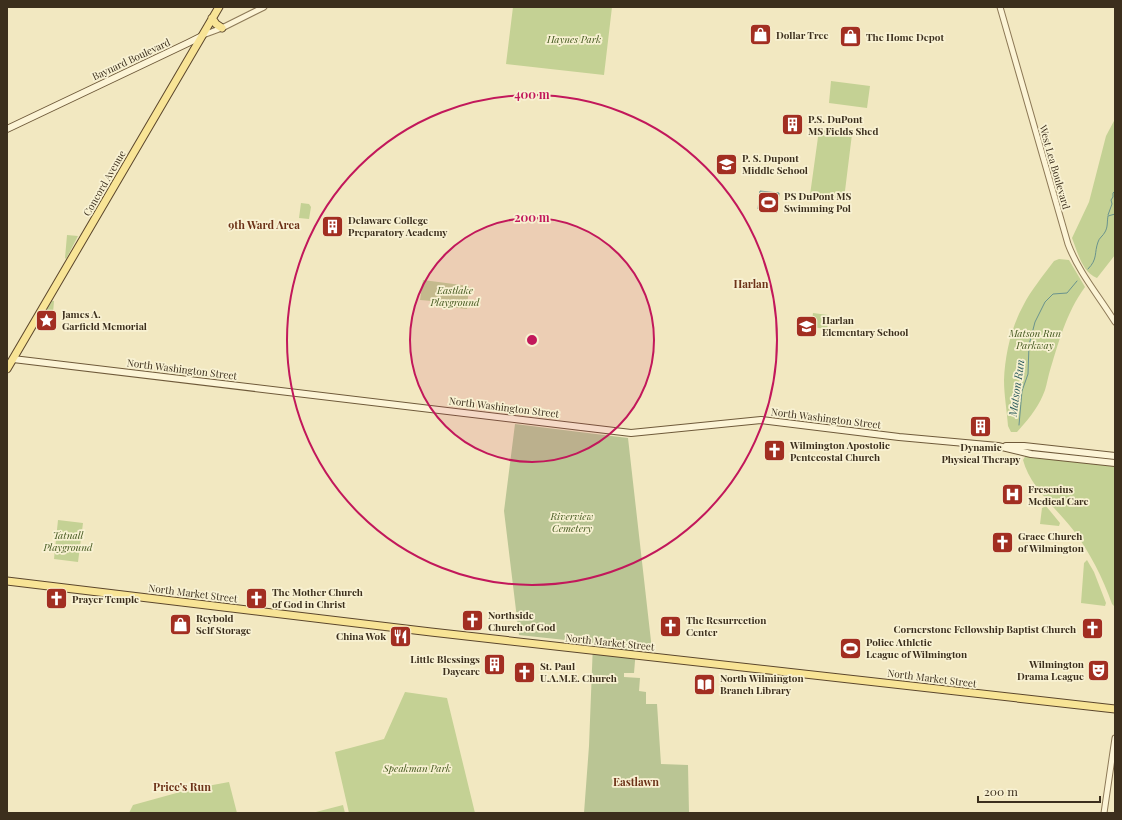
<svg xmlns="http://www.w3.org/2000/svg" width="1122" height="820" font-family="'Playfair Display',serif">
<rect width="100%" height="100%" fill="#f2e8c1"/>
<path fill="#c4d194" d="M513,7H612L604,75L506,64Z
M831,81L870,86L867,108L829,103Z
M1115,119V255L1097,278C1082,272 1078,253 1072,238L1089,202L1106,136Z
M833,129L840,130V133L852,134L844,199L831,197L830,199H825V197L810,195L819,130L833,132Z
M301,203L309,204L311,207L309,219L299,218Z
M67,235L78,236L66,259L65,258Z
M1059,259L1069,260L1085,287C1066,313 1058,344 1049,374C1047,381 1046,389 1043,395C1037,409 1027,421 1017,432H1011L1008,426C1007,411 1004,395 1004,380C1005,355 1011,328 1023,306C1031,290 1043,276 1054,261Z
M423,280L469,286L467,309L432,305V301L420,300Z
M52,301H54L52,325L39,323Z
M813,313L828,315L829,319L827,329L811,327Z
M1026,455L1115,465V607L1112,604C1103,578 1090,553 1074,531C1057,509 1030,487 1023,460Z
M1046,506L1060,523L1059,526L1040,524L1042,508Z
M58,520L83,523L78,562L54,559Z
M1087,560L1094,572L1106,603L1105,606L1081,603L1084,563Z
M405,692L447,698L475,813H349L335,752L384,739Z
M229,782L237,813H129L133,805L191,789Z
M343,805L345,813H312Z"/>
<path fill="#bac594" d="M515,424L628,438L652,650L636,649L634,673H624V677L640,678L639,691L646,692V704H657L661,764L688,765L689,813H584L589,746L593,643L519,635L504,511Z"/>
<path fill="#a4c4be" stroke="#6a938d" d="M760,191L779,193L777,212L758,209Z"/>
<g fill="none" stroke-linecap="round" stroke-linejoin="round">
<path stroke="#6a938d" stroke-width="1" d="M1108,215L1112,204L1111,200L1113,197V193L1115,191
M1088,269C1098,259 1094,253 1098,242C1099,238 1103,236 1105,232C1108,227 1107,221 1108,216L1115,214
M1019,425L1022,391L1028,374L1029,345L1035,322L1045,302L1053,294L1067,293L1077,281"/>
<defs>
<path id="tertiary" d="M1000,7L1068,244C1079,273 1099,296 1115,322
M203,35L222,28L264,7
M1104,813L1115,738"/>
<path id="secondary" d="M7,129L188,43L202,36
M13,359L631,433L761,420L899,437L998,446L1031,454L1115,463
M1006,446H1024L1115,456"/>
<path id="primary" d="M212,18L216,24L222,28
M7,369L219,7
M7,581L431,632L1115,709"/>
</defs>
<use href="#tertiary" stroke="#8d7957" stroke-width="7"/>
<use href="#secondary" stroke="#6f5a3a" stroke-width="8"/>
<use href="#primary" stroke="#5b462c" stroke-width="9"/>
<use href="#tertiary" stroke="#fcf4d6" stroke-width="5"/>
<use href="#secondary" stroke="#fcf4d6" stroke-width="6"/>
<use href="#primary" stroke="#f8e496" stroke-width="7"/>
</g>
<circle cx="532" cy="340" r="122" fill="#c2185b" fill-opacity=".12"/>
<g fill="none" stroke="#c2185b" stroke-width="2">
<circle cx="532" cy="340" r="122"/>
<circle cx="532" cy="340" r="245"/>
</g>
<defs>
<symbol id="shop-square" viewBox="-11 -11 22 22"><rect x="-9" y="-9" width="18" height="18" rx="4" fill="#a22e21" stroke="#f8f1d2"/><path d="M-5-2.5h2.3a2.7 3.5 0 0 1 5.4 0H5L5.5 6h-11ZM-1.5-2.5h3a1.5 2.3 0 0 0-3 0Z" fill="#fff"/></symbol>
<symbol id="building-square" viewBox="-11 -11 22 22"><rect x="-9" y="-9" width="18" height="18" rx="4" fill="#a22e21" stroke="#f8f1d2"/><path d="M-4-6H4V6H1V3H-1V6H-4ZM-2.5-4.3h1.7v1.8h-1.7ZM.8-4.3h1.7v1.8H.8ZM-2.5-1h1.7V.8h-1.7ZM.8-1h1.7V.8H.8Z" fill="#fff"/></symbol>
<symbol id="school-square" viewBox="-11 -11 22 22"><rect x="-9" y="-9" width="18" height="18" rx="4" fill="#a22e21" stroke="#f8f1d2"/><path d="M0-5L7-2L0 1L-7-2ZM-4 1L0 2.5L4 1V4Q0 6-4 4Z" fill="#fff"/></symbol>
<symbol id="stadium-square" viewBox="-11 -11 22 22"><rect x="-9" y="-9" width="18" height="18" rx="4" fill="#a22e21" stroke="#f8f1d2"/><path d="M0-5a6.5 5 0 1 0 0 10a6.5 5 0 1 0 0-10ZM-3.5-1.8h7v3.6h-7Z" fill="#fff"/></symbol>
<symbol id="sight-square" viewBox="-11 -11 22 22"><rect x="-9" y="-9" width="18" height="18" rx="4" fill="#a22e21" stroke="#f8f1d2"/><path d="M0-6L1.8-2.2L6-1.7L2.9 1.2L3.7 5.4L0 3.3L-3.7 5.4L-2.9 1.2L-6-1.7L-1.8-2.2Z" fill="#fff"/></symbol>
<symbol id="church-square" viewBox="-11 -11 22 22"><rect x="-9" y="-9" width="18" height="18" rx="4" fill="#a22e21" stroke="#f8f1d2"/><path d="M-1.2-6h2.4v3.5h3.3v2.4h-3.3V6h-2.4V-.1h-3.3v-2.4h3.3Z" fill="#fff"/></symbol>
<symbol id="hospital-square" viewBox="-11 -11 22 22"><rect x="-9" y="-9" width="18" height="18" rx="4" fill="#a22e21" stroke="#f8f1d2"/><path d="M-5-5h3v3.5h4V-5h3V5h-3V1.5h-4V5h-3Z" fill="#fff"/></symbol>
<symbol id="restaurant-square" viewBox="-11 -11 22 22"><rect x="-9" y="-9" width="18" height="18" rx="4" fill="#a22e21" stroke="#f8f1d2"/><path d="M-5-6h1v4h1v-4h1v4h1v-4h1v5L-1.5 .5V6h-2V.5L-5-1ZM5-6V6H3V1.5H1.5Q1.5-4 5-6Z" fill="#fff"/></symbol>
<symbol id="theatre-square" viewBox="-11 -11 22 22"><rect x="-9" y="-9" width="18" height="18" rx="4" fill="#a22e21" stroke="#f8f1d2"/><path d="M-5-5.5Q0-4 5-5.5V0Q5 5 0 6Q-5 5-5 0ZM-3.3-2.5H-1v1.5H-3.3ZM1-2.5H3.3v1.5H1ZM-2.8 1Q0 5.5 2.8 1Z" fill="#fff"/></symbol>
<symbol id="library-square" viewBox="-11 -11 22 22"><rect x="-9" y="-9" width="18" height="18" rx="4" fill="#a22e21" stroke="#f8f1d2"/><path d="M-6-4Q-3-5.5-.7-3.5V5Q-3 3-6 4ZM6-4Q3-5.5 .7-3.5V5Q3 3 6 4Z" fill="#fff"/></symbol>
</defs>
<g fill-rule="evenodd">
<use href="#shop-square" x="748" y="22" width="25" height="25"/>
<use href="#shop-square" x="838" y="24" width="25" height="25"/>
<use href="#building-square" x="780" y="112" width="25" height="25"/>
<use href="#school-square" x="714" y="152" width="25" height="25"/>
<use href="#stadium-square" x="756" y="190" width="25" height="25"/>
<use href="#building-square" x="320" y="214" width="25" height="25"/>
<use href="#sight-square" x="34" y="308" width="25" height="25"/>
<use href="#school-square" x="794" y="314" width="25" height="25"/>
<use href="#building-square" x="968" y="414" width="25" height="25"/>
<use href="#church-square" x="762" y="438" width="25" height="25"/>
<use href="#hospital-square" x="1000" y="482" width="25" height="25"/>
<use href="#church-square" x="990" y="530" width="25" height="25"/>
<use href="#church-square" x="244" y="586" width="25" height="25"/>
<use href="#church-square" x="44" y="586" width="25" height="25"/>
<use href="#church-square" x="460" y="608" width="25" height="25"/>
<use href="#shop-square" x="168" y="612" width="25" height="25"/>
<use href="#church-square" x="658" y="614" width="25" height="25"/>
<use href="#church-square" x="1080" y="616" width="25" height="25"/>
<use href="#restaurant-square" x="388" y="624" width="25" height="25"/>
<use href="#stadium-square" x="838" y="636" width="25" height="25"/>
<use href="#building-square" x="482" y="652" width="25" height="25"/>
<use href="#theatre-square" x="1086" y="658" width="25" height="25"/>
<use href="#church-square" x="512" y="660" width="25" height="25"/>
<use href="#library-square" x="692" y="672" width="25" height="25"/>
</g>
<g text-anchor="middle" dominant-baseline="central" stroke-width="3.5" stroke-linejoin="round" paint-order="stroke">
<g font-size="10" font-weight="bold" fill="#3c2f1d" stroke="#f8f1d2" text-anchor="start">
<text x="776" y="35">Dollar Tree</text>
<text x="866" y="37">The Home Depot</text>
<text x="808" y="119">P.S. DuPont<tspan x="808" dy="12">MS Fields Shed</tspan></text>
<text x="742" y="158">P. S. Dupont<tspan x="742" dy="12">Middle School</tspan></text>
<text x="784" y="196">PS DuPont MS<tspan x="784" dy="12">Swimming Pol</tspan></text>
<text x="348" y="220">Delaware College<tspan x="348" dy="12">Preparatory Academy</tspan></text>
<text x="62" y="314">James A.<tspan x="62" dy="12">Garfield Memorial</tspan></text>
<text x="822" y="320">Harlan<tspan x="822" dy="12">Elementary School</tspan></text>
<text x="790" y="445">Wilmington Apostolic<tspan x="790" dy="12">Pentecostal Church</tspan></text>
<text x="981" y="447" text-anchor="middle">Dynamic<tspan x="981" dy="12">Physical Therapy</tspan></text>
<text x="1028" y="489">Fresenius<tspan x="1028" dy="12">Medical Care</tspan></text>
<text x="1018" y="536">Grace Church<tspan x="1018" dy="12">of Wilmington</tspan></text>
<text x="272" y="592">The Mother Church<tspan x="272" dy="12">of God in Christ</tspan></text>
<text x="72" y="599">Prayer Temple</text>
<text x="488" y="615">Northside<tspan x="488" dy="12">Church of God</tspan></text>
<text x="196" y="618">Reybold<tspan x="196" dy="12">Self Storage</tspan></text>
<text x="686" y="620">The Resurrection<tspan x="686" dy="12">Center</tspan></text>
<text x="1076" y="629" text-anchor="end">Cornerstone Fellowship Baptist Church</text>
<text x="386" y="636" text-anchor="end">China Wok</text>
<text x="866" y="642">Police Athletic<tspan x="866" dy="12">League of Wilmington</tspan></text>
<text x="480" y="659" text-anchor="end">Little Blessings<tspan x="480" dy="12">Daycare</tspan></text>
<text x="1084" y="664" text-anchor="end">Wilmington<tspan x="1084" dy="12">Drama League</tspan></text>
<text x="540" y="666">St. Paul<tspan x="540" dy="12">U.A.M.E. Church</tspan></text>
<text x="720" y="678">North Wilmington<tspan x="720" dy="12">Branch Library</tspan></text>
</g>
<g font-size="10" font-style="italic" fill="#465a21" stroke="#f8f1d2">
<text x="574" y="39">Haynes Park</text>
<text x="455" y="290">Eastlake<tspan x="455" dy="12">Playground</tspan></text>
<text x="1035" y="333">Matson Run<tspan x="1035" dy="12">Parkway</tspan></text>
<text x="572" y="516">Riverview<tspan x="572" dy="12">Cemetery</tspan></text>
<text x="68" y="535">Tatnall<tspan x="68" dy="12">Playground</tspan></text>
<text x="417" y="768">Speakman Park</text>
</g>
<g font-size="10" fill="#3c2f1d" stroke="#f8f1d2">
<text transform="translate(131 59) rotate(-25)">Baynard Boulevard</text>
<text transform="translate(1055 167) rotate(74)">West Lea Boulevard</text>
<text transform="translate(104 183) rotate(-60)">Concord Avenue</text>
<text transform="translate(182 369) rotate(7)">North Washington Street</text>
<text transform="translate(504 407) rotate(7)">North Washington Street</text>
<text transform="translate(826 418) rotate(7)">North Washington Street</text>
<text transform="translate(193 593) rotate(7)">North Market Street</text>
<text transform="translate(610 642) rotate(6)">North Market Street</text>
<text transform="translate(932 678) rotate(7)">North Market Street</text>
</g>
<g font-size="11" font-weight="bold" fill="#6c3218" stroke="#f8f1d2">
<text x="264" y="224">9th Ward Area</text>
<text x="751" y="283">Harlan</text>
<text x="636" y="781">Eastlawn</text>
<text x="182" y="786">Price’s Run</text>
</g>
<g font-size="11" font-style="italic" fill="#2a5b5d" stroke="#f8f1d2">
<text transform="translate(1016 388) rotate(-82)">Matson Run</text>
</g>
</g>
<circle cx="532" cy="340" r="6" fill="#c2185b" stroke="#f8f1d2" stroke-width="2"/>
<g font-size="12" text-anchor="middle" font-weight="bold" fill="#c2185b" stroke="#f8f1d2" stroke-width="3.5" stroke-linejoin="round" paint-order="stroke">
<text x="532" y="99">400 m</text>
<text x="532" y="222">200 m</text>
</g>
<rect width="1122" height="820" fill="none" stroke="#3c2f1d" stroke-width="16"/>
<path d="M978 796v6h122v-6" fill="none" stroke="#3c2f1d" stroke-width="2"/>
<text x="984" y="796" font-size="12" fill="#3c2f1d" stroke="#f8f1d2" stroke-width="3" paint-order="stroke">200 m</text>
</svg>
